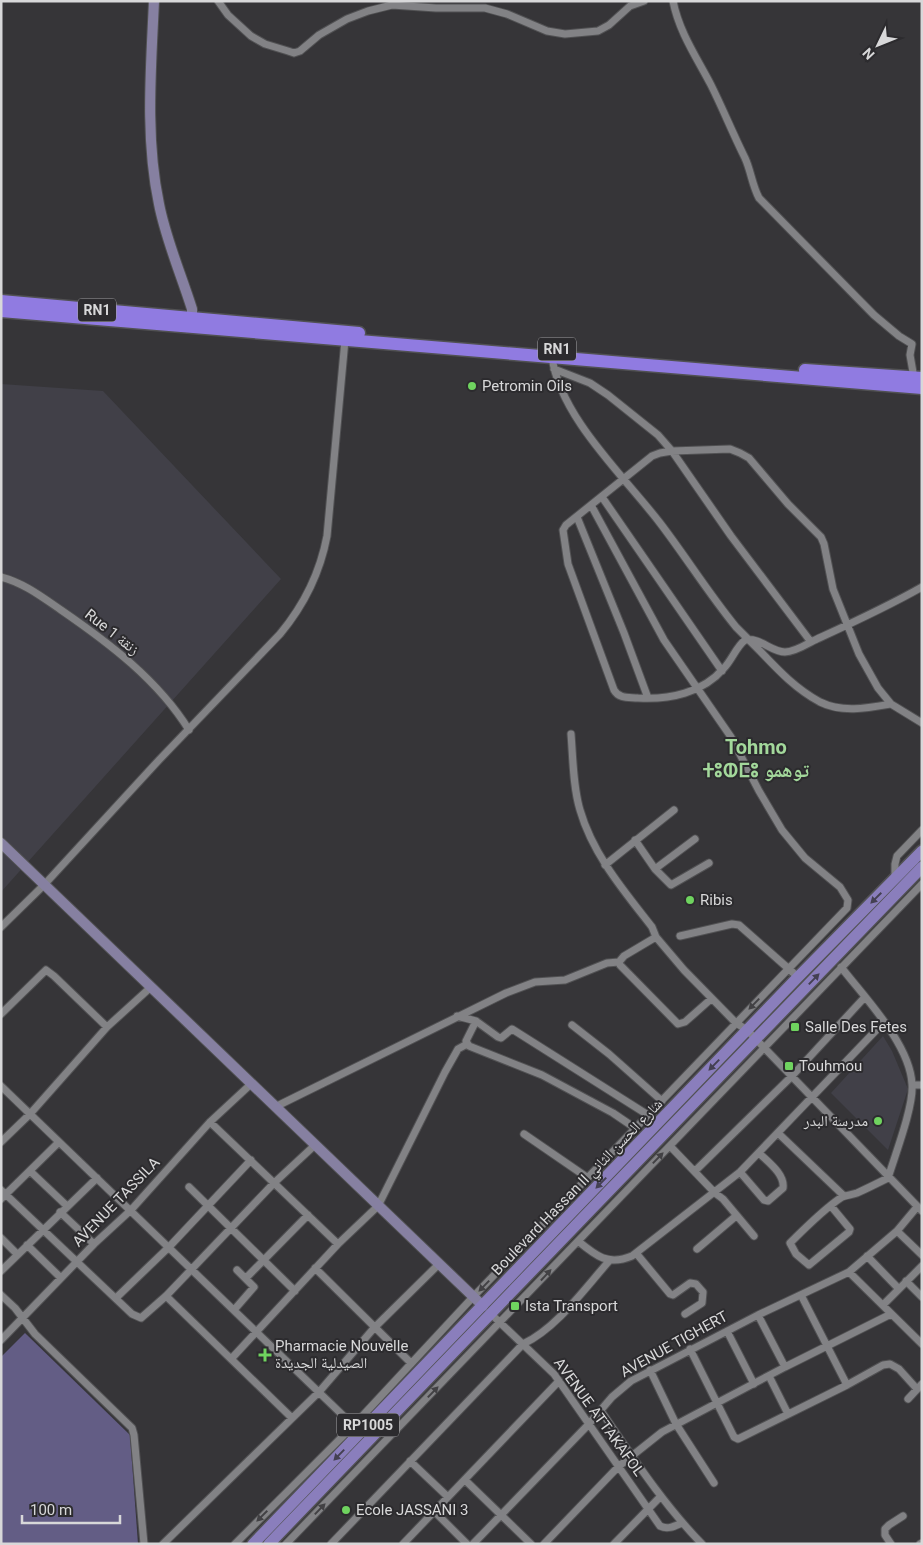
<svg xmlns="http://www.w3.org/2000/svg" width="923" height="1545" font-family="Roboto,'Noto Naskh Arabic','Noto Sans Tifinagh',sans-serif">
<rect width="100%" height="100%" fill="#363538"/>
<path fill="#414048" d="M1,384L103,391L281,579L1,892Z
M883,1036L892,1051L908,1089L888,1150L831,1093Z"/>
<path fill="#635d85" d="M25,1333L130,1435L138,1544H1V1357Z"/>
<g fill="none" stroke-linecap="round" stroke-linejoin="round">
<defs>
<path id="street" d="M218,1L228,15L251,36L265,44L288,51L294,53L300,51L319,35L347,19L368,11L392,5L436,8H485L507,14L547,31L565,34L598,31L609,25L630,6L644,1
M673,1C679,32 697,58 711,85C723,109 733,134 745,158C751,171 752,185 759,198L874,315L899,336L912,344L910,355L914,378
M552,357C560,417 624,476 660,523C686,557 709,594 736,627C744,635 752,643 760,651C779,671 796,689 820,702C842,713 868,708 891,704
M554,369L590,383L608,395L658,435L672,451L731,536L811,642
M602,497L722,671
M577,517L624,633L648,698
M1,577C24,583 42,597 61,610C109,643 158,680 189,730
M922,587C887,607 854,622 817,639C808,643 796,652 785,652C771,652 760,637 745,640C736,647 732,660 724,668C703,693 669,700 638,698C629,697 619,699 614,690L568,564L563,530L566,525L652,456L660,453L672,451L730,449L740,453L749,458L788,504L821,537L824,544L833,589L859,654L878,688L891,704L922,723
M571,734C573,758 573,787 580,810C593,855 624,891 652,927L656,937L684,970L736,1023L747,1030L922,1211
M635,840L655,869L671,885L709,863
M605,865L674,810
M655,869L695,839
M895,878V864L897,856L922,830
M1,927L44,885L159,760L280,634C305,604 320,573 327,536L345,340
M680,936L732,924L739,925L798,977
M656,937L624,956L619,962L620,965L678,1024L685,1022L711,999
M1,1014L46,970L54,976L107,1027
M457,1016L476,1021L498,1037L501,1038L512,1029L648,1115
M476,1021L466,1041L469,1046L542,1075L613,1113L635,1128
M572,1025L609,1054L662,1101
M912,1085H922
M1,1086L356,1428
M275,1107L506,993L535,982L565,980L607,963L619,962
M210,1122L338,1244
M778,1133L844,1196
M524,1134L588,1178
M1,1142L30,1114L107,1027L151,987
M670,1146L715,1193L723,1199L754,1236
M30,1171L67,1206
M695,1171L792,1076L864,998
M740,1172L764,1200L768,1201L783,1188C785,1174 768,1162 759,1153
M189,1187L295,1291
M1,1190L132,1314L141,1318L166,1296L274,1183L315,1145
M1,1199L59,1142
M831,1206L850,1229L849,1232L809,1265L796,1254L790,1243C802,1231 828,1206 842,1197C846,1195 852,1195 857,1193C868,1188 878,1183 888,1178C895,1155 914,1106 912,1084C910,1044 865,998 841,967
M60,1212L94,1244
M897,1231L922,1255
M1,1238L17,1254
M578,1241C596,1256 608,1266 632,1256L740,1172L884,1022
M27,1245L61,1278
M697,1249L736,1216
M636,1253L670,1294L673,1295L690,1283L696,1284L703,1292L702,1303L685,1314
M867,1256L899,1289
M315,1268L411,1363
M1,1271L97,1178
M849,1272L922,1344
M246,1278L308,1215
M906,1281L922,1297
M1,1295L15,1308L35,1334L132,1428L134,1435L144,1544
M801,1295L847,1385
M166,1296L292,1418
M116,1298L169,1247L251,1160
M883,1305L922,1266
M234,1310L254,1287L237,1270
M491,1314L554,1374L660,1526C668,1530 675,1526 682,1523
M758,1315L785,1367
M727,1331L754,1384
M1,1340L94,1244L131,1210L210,1122L251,1084
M690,1349L734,1437L738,1439L847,1385L883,1365L890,1364L899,1369L917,1389
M232,1358L338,1244L378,1206L445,1072L458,1049L467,1044
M650,1370L676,1424L714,1483
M769,1376L788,1414
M908,1399L922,1384
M601,1411C632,1456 663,1504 702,1544
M410,1461L448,1497
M465,1480L531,1544
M435,1512L467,1544
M163,1544L319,1392L374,1328L439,1264
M235,1544L354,1425L473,1297L847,908L848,900L840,887L805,858L782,830L759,791L731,737L664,640L591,505
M286,1544L922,884
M331,1544L523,1344C557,1328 585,1288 610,1260
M403,1544L559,1381
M473,1544L588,1425L612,1397L631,1381L758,1315L849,1272L897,1231L917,1207
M544,1544L618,1467L662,1432L785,1367L891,1314
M614,1544L661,1496
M891,1544L885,1535V1529L889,1525L903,1516
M920,1544L922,1543"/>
<path id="secondary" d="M154,1C151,68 145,138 159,204C166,240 181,274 192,309V324
M1,843L483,1306"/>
<path id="primary" d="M253,1544L798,977L922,851
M269,1544C486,1317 704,1093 922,867"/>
<path id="highway" d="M1,301L359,333
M1,311L922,388
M805,370L922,378"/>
</defs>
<use href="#street" stroke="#515153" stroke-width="9"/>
<use href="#secondary" stroke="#515153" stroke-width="12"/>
<use href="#primary" stroke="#515153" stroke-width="14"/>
<use href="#highway" stroke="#515153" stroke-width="15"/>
<use href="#street" stroke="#828285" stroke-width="7"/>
<use href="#secondary" stroke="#8680a1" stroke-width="10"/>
<use href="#primary" stroke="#8a7ebc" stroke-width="11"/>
<use href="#highway" stroke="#907be1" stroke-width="12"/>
</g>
<defs><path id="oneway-solid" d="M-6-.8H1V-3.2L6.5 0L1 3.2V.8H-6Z" transform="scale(1.25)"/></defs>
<g fill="#444052">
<use href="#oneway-solid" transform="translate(876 898) rotate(135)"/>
<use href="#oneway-solid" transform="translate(814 979) rotate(-46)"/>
<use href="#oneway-solid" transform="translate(714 1065) rotate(134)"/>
<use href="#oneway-solid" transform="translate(601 1183) rotate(134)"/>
<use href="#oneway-solid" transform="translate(339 1455) rotate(134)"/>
</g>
<g fill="#424144">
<use href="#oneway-solid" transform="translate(754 1004) rotate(134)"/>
<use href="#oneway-solid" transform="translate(658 1158) rotate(-46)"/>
<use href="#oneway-solid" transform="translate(546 1275) rotate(-47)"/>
<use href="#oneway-solid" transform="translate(484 1286) rotate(134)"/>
<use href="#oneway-solid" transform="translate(433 1392) rotate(-46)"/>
<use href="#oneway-solid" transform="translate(320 1509) rotate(-46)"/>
<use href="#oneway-solid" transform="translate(262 1516) rotate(135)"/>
</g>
<g fill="#6fd35f" stroke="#2c2b2e" stroke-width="2">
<circle cx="472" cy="386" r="5"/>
<circle cx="690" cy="900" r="5"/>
<rect x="790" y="1022" width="10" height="10" rx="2.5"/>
<rect x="784" y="1061" width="10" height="10" rx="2.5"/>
<circle cx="878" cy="1121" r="5"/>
<rect x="510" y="1301" width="10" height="10" rx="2.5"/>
<path d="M262.5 1347.5h5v5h5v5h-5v5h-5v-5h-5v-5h5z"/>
<circle cx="346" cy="1510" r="5"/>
</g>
<g text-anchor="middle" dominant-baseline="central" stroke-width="4" stroke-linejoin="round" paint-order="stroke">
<g fill="#2c2b2e" stroke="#a4a4a6" stroke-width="1">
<rect x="78" y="298.5" width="38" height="23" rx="4"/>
<rect x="538" y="337.5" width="38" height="23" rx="4"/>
<rect x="337" y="1413.5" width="62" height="23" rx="4"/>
</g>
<g font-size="14" font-weight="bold" fill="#d8d8d9">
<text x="97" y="310">RN1</text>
<text x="557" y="349">RN1</text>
<text x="368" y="1425">RP1005</text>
</g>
<g font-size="15" fill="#d8d8d9" stroke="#2c2b2e" text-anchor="start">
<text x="482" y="386">Petromin Oils</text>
<text x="700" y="900">Ribis</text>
<text x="805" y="1027">Salle Des Fetes</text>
<text x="799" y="1066">Touhmou</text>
<text x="868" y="1121" text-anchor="end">مدرسة البدر</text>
<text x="525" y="1306">Ista Transport</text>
<text x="275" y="1346">Pharmacie Nouvelle<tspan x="275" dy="17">الصيدلية الجديدة</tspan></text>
<text x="356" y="1510">Ecole JASSANI 3</text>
</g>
<g font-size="15" fill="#d8d8d9" stroke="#2c2b2e">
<text transform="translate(112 632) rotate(38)">Rue 1 زنقة</text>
<text transform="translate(577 1187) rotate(-46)">Boulevard Hassan II شارع الحسن الثاني</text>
<text transform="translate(116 1202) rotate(-46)">AVENUE TASSILA</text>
<text transform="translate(674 1344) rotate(-29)">AVENUE TIGHERT</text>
<text transform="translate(599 1417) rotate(54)">AVENUE ATTAKAFOL</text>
</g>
<g font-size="20" font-weight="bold" fill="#a3d89b" stroke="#2c2b2e">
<text x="756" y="747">Tohmo<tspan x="756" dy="23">ⵜⵓⵀⵎⵓ توهمو</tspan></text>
</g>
</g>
<rect width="923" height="1545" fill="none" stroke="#d8d8d9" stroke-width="5"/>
<g transform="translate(878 45) rotate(227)" stroke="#2c2b2e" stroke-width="4" paint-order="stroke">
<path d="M0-4L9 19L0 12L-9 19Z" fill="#d8d8d9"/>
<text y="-8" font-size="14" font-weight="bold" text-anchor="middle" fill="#d8d8d9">N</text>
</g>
<path d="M22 1515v8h98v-8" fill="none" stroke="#d8d8d9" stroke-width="2.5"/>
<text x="30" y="1515" font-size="15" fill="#d8d8d9" stroke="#2c2b2e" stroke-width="4" paint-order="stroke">100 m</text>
</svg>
